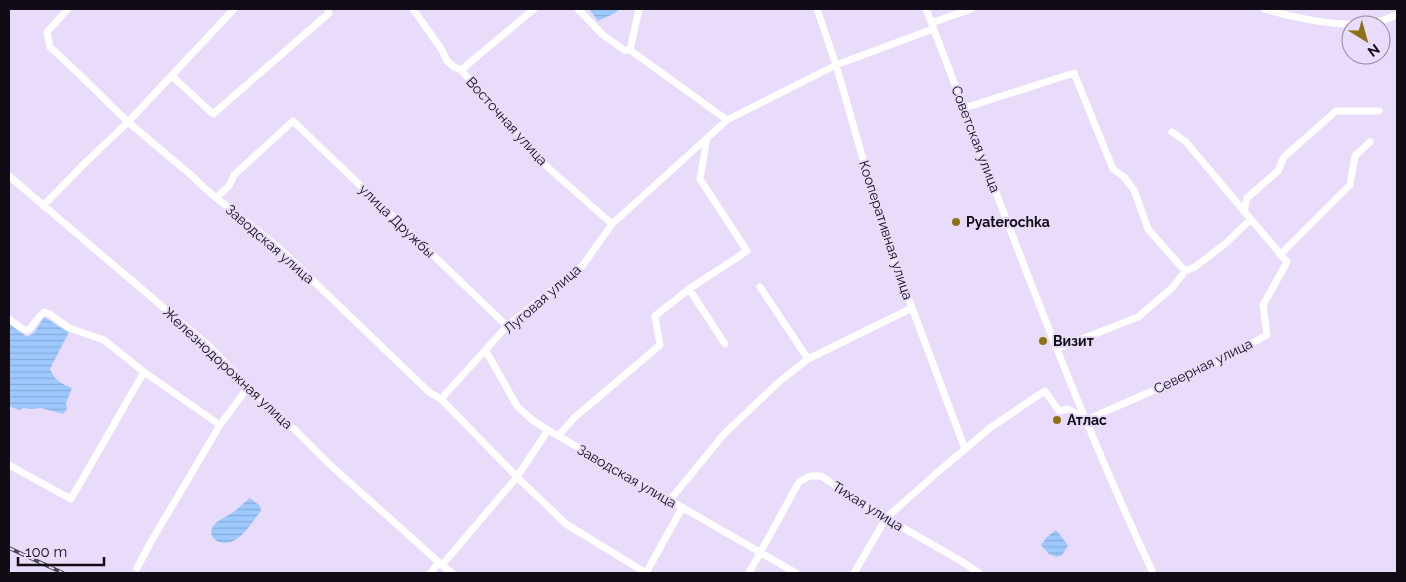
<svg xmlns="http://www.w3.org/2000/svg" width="1406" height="582" font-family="Raleway,sans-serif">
<defs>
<pattern id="water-rules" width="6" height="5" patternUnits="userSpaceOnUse" patternTransform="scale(1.25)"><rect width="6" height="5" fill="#9ec9fe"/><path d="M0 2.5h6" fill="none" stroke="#87abd9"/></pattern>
</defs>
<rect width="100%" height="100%" fill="#e9dbfa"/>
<path fill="url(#water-rules)" d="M589,9H620L615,13L598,21Z
M44,317C53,322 60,328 69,332L50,369C54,380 62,384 72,388L66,403L67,409L63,414L41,408L31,409L24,408L19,410L9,406V323L27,337L34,333Z
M250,498L260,506L261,511C253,520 246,534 235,540C219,549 204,535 215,524C219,519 230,515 235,511C240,507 244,502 250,498Z
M1056,530L1065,541L1068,546L1062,555L1057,557L1049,554L1041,545L1047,537Z"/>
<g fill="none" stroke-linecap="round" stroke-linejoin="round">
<path stroke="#fff" stroke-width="7" d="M68,9L47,32L50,47L79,74L128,122L191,175L209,192L278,247L429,392L441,399L517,477L566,524L646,573
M413,9L442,50L447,61L454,67L461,70L535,152L544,164L612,224
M578,9L602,34L624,50H630
M639,9L630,50L727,120
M817,9L836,65L885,236L965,449
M926,9C999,198 1067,389 1153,573
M1264,9C1299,19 1364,35 1397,14
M931,23L971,9
M461,70L534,9
M172,76L213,114L329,13L328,9
M964,108L1074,73L1113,169L1124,177L1134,190L1148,229L1185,271
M9,176L211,348L248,387L293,428L328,463L442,565L452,573
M216,198L229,186L234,175L293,121L507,326
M44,205L85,163L128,122L234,9
M1244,212L1247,198L1278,171L1284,157L1336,111H1379
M1280,255L1350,185L1355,156L1370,142
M760,287L808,359
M689,289L725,344
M9,319C34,339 25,329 44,312L50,314L69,328L104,340L144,372L220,425
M1056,349L1138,317L1173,287L1185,271L1195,267L1226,243L1251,219
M486,351L517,406L531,419L548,430L796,573
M441,399L507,326L583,265L612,224L727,120L836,65L933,29
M1086,420L1214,364L1267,335L1263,305L1287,262L1186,142L1172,132
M558,436L574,418L660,345L655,316L689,289L747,251L700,179L707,138
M9,465L71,499L144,372
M670,500L724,434L780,381L808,359L912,308
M137,568L152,540L220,425L248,387
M431,573L437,564L442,565L517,477L548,430
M646,573L682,508
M749,573L799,482L810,476H821L886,518L961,561L979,573
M854,573L886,518L939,471L990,428L1037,396L1045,391L1059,411L1068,409L1086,420"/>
<defs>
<path id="rail" d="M9,548L63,573"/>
</defs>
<use href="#rail" stroke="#4e4757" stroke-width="4"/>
<use href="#rail" stroke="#e9dbfa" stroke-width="2" stroke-dasharray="5.5" stroke-linecap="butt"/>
</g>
<g fill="#8c7215" stroke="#e9dbfa" stroke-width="2">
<circle cx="956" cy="222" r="5"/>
<circle cx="1043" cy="341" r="5"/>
<circle cx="1057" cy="420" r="5"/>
</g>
<g text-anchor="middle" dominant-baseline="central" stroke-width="4" stroke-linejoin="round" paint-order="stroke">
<g font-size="14" fill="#100b15" stroke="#e9dbfa">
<text transform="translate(507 121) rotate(48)">Восточная улица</text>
<text transform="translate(976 139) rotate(69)">Советская улица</text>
<text transform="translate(397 221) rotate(44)">улица Дружбы</text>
<text transform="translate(886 230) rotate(72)">Кооперативная улица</text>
<text transform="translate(270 244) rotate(41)">Заводская улица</text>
<text transform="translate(542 299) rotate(-41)">Луговая улица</text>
<text transform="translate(1203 366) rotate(-26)">Северная улица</text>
<text transform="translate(228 368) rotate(43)">Железнодорожная улица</text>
<text transform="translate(627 476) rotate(30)">Заводская улица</text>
<text transform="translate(868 506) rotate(32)">Тихая улица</text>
</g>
<g font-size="14" font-weight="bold" fill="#100b15" stroke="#e9dbfa" text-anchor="start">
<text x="966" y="222">Pyaterochka</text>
<text x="1053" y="341">Визит</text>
<text x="1067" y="420">Атлас</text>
</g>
</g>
<rect width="1406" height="582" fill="none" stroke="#100b15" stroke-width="20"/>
<g transform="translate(1366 40) rotate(143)"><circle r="24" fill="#e9dbfa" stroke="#92889e"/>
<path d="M0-4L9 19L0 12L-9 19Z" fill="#8c7215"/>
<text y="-8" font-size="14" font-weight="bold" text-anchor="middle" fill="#100b15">N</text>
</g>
<path d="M18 557v8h86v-8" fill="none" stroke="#100b15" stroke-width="2.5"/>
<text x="25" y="557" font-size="15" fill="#100b15" stroke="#e9dbfa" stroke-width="4" paint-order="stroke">100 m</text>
</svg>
